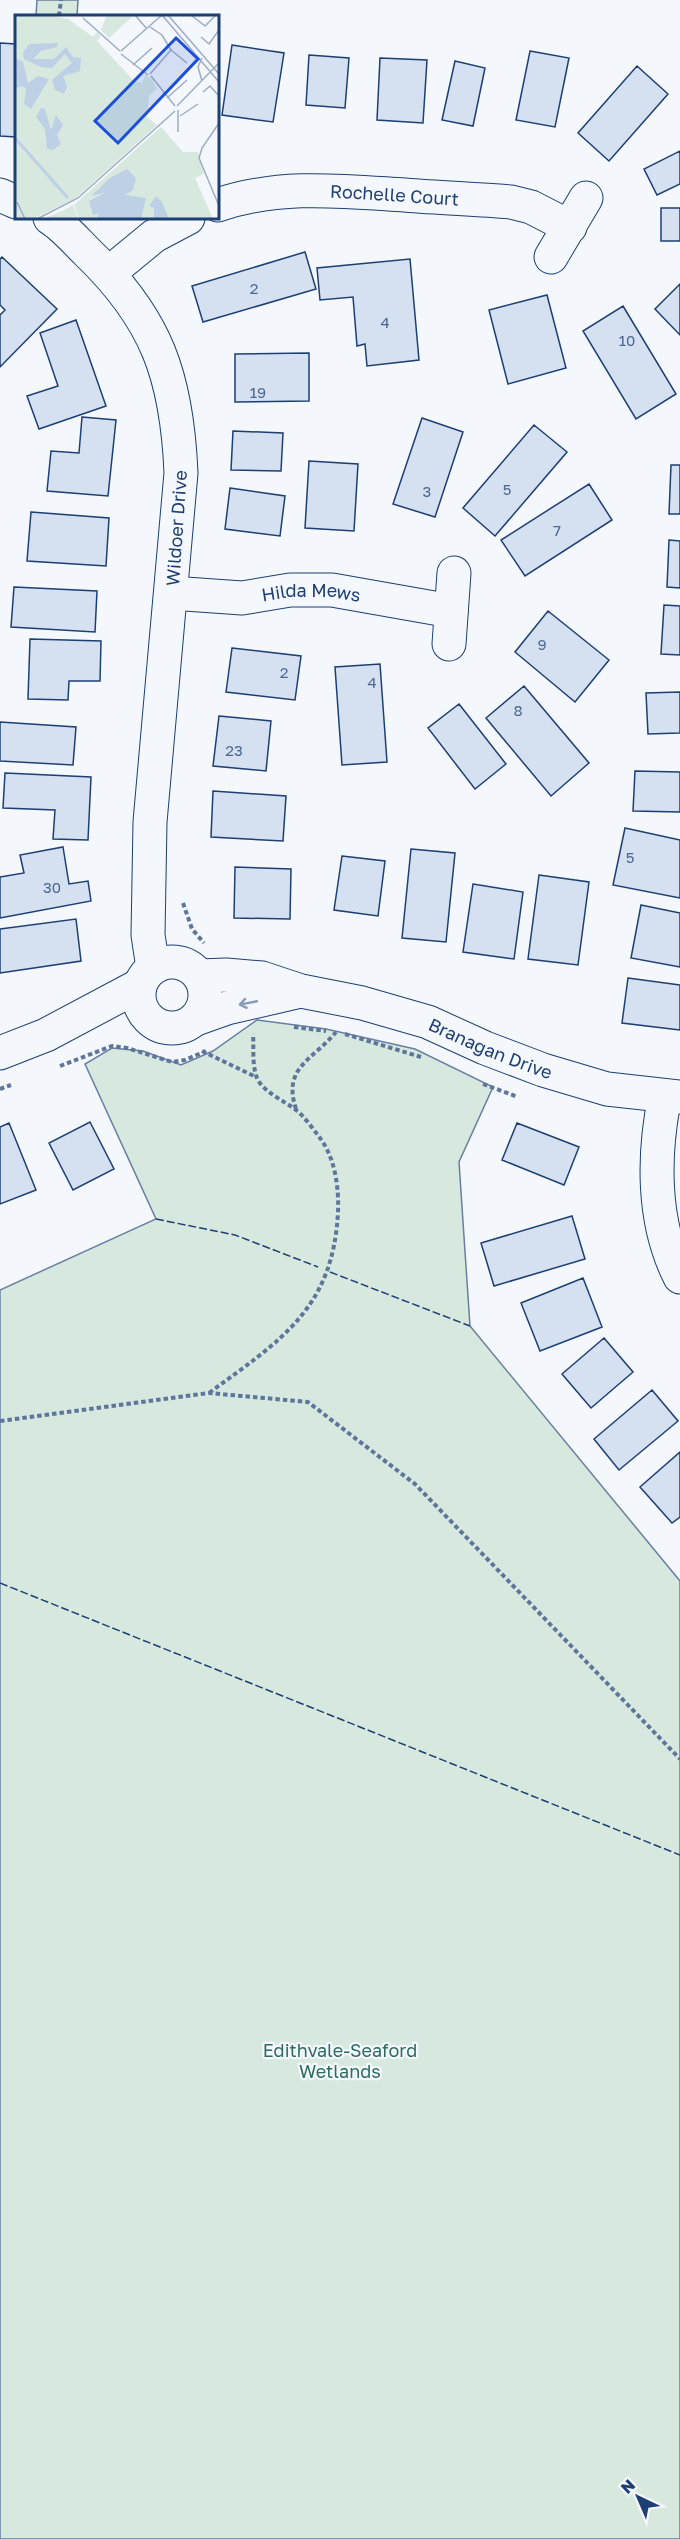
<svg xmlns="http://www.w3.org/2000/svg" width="680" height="2539" font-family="'Golos Text',sans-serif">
<rect width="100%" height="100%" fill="#f4f7fb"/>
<path fill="#d7e8df" stroke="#687fa3" stroke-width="1.5" d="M37,0H78L77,16H36Z
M257,1020L326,1029L415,1049L493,1087L459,1162L470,1326L680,1581V2539H0V1290L156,1219L85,1064L112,1048L143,1051L181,1065L213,1051Z"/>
<path fill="#d5e0f0" stroke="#1d3f73" stroke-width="1.5" d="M0,43L16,44V137L0,136Z
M232,45L284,53L273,122L222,115Z
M530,51L569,58L555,127L516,120Z
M309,55L349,58L345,108L306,105Z
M380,58L427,60L423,123L377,120Z
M455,61L485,68L473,126L442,120Z
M637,66L668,94L609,161L578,133Z
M680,151V184L657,195L644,169Z
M661,208H680V241H661Z
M305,252L316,289L203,322L192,286Z
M2,257L57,309L0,367V315L5,310L0,305V259Z
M410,259L419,360L367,366L365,344L357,346L353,297L320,300L317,268Z
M680,284V335L655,309Z
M547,295L566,368L508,384L489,310Z
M623,306L676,394L636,419L583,331Z
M76,320L106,406L39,429L27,396L58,386L40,333Z
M309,353V401L235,402V354Z
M82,417L116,420L108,496L47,491L51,451L79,453Z
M422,418L463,432L435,517L393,504Z
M534,425L567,452L495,536L463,508Z
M233,431L283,433L281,471L231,470Z
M309,461L358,464L354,531L305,528Z
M671,465H680V514H669Z
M589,484L612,520L525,576L501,540Z
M230,488L285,496L280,536L225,529Z
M31,512L109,518L106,566L27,561Z
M669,540L680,541V588L667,587Z
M14,587L97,591L95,632L11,627Z
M664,605L680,606V655L661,654Z
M548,611L609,660L575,702L515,652Z
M30,639L101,641L100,681H69L68,700L28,699Z
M232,648L301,656L295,700L226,692Z
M380,664L387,762L342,765L335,667Z
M524,686L589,763L551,796L486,718Z
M680,692V733L648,734L646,693Z
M459,704L506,764L475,789L428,728Z
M219,716L271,721L266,771L213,766Z
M0,722L76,727L73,765L0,761Z
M635,771L680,772V812L633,811Z
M5,773L91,777L88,840L53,839L55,810L3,808Z
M213,791L286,796L283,841L211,837Z
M625,828L680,840V898L613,885Z
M63,847L69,884L88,881L91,901L0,918V877L24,873L20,855Z
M411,849L455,853L446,942L402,938Z
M342,856L385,861L378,916L334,910Z
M235,867L291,869L290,919L234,918Z
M539,875L589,882L578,965L528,959Z
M473,884L523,892L514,959L463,952Z
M641,905L680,913V967L631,958Z
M76,919L81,961L0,973V929Z
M628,978L680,985V1030L622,1023Z
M90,1122L114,1169L73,1190L49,1143Z
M9,1123L36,1190L0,1204V1127Z
M517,1123L579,1147L564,1185L502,1160Z
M572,1216L585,1259L494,1286L481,1243Z
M583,1278L602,1327L540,1351L521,1303Z
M604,1338L633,1372L591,1408L562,1374Z
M652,1390L678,1421L619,1470L594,1439Z
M680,1452V1517L672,1523L640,1487Z"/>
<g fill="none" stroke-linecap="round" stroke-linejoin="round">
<defs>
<g id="minor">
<path d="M0,195L16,202"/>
<path id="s1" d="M218,205C279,184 341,191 405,195C440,198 475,199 511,202L531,207L570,227"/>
<path d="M50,218C63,226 75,240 87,252C157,319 177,377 181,473L150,822L148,935L153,968"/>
<path d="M551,257L586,198"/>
<path d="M109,273L154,236L188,218"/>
<path id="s2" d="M171,593L242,598L290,590H332L451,611"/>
<path d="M449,644L454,573"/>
<circle cx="172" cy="995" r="33"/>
<path id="s3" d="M200,976L226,975L262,978L301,991L362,1003L428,1022L485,1048L543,1070L607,1089L680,1097"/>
<path d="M196,1019L227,1008L301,991"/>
<path d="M0,1053L46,1035L140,985"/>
<path d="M665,1096C653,1155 652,1222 680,1277"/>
</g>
</defs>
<use href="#minor" stroke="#1d3f73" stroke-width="35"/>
<path stroke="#5e769c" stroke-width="4" stroke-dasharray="4.5 3" stroke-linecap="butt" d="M59,16L61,0
M183,903L192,929L204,943
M294,1027L326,1031
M345,1034L421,1057
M202,1051L256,1077
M60,1066L112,1046L127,1048L172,1062L185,1060L206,1051
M483,1084L518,1097
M0,1089L11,1085
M296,1109C282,1067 313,1060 336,1032
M209,1393C281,1340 333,1309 338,1212C339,1187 335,1158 320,1138C313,1129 305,1117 296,1110C285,1101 260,1091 256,1075C252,1062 254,1047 253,1034
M0,1421L209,1393L308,1402L415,1484L680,1759"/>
<use href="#minor" stroke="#f4f7fb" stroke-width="33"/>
<path stroke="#1d3f73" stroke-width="1.5" stroke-dasharray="8 3" stroke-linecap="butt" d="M156,1219L235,1235L318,1267
M330,1272L470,1326
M0,1583L680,1855"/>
</g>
<defs><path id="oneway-shaft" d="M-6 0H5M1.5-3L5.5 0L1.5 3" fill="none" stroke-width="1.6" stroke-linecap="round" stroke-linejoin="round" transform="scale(1.5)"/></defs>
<use stroke="#889bb7" href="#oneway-shaft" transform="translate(248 1003) rotate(169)"/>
<g text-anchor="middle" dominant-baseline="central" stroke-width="4.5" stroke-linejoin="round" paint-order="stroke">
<g font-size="15" fill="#4b6792">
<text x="254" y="288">2</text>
<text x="385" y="322">4</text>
<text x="627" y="340">10</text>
<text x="258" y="392">19</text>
<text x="507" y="489">5</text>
<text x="427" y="491">3</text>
<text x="557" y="530">7</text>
<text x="542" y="644">9</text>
<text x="284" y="672">2</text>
<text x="372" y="682">4</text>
<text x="518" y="710">8</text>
<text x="234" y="750">23</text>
<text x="630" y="857">5</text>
<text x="52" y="887">30</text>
</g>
<g font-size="18" fill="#1d3f73" stroke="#f4f7fb">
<text stroke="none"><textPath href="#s1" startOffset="178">Rochelle Court</textPath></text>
<text transform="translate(176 528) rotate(-86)">Wildoer Drive</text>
<text stroke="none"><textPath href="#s2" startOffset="141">Hilda Mews</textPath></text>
<text stroke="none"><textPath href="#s3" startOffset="302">Branagan Drive</textPath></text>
</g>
<g font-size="18" fill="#2c6c60" stroke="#f4f7fb">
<text x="340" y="2050">Edithvale-Seaford<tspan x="340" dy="21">Wetlands</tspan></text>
</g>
</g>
<g transform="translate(15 15)">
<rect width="204" height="204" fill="#f4f7fb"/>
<path d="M32,0L53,4L78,22L82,17L86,21L82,26L118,65L127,68L130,60L137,64L142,74L134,81L132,102L142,110L61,183L18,204H0V1ZM92,0H118V1L94,23L86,15ZM146,112L168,137H183L189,159L180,163L198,204H64L59,190ZM58,190L63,204H28L49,195Z" fill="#d7e8df"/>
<path d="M43,28L42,32L26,36L18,44H39L51,32L58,42L66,43L65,56L48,61L52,71L49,79L40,75L37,65L57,48L50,39L37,53L26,52L9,44L8,38L14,29ZM0,43L8,47L13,68L23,61L34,64L16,94L9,89L11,74L7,71L0,74ZM26,93L30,94L36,115L41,100L48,110L42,120L46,129L38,135L32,134L30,114L21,102ZM112,154L121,163L118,175L110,180L131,183L126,204H82L84,198L78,200L74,186L91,177L76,181L95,163ZM141,181L147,187L154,204H139V193L134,191Z" fill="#bed0e5"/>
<path fill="none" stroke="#bed0e5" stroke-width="3" d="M0,123L53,183"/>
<path fill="none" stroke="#9eadc5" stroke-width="1.5" d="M120,0L132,14M147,0L204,67M153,0L204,59M176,0L190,11L201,0M68,3L105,36M135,12L147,20L156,35L135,59M186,22L194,29L204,15M156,35L172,48M106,36L147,0M106,39L133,60M118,50L137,33M136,61L160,91M187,66L183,52L187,43M188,77L195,71L204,81M152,83L172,65M162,91L204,48M165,101L183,89M204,108L187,133L184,143L204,191M163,117V95M2,187L10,204M22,204L63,183L160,96"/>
<path fill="#1d4ed8" fill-opacity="0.15" stroke="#1d4ed8" stroke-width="3" d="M161,23L183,44L103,128L80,106Z"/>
<rect width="204" height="204" fill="none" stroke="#1d3f73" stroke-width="3"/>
</g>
<g transform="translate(638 2497) rotate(316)" stroke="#f4f7fb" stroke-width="4.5" paint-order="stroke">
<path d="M0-4.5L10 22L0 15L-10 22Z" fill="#1d3f73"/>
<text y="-9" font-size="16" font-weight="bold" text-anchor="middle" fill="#1d3f73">N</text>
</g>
</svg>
